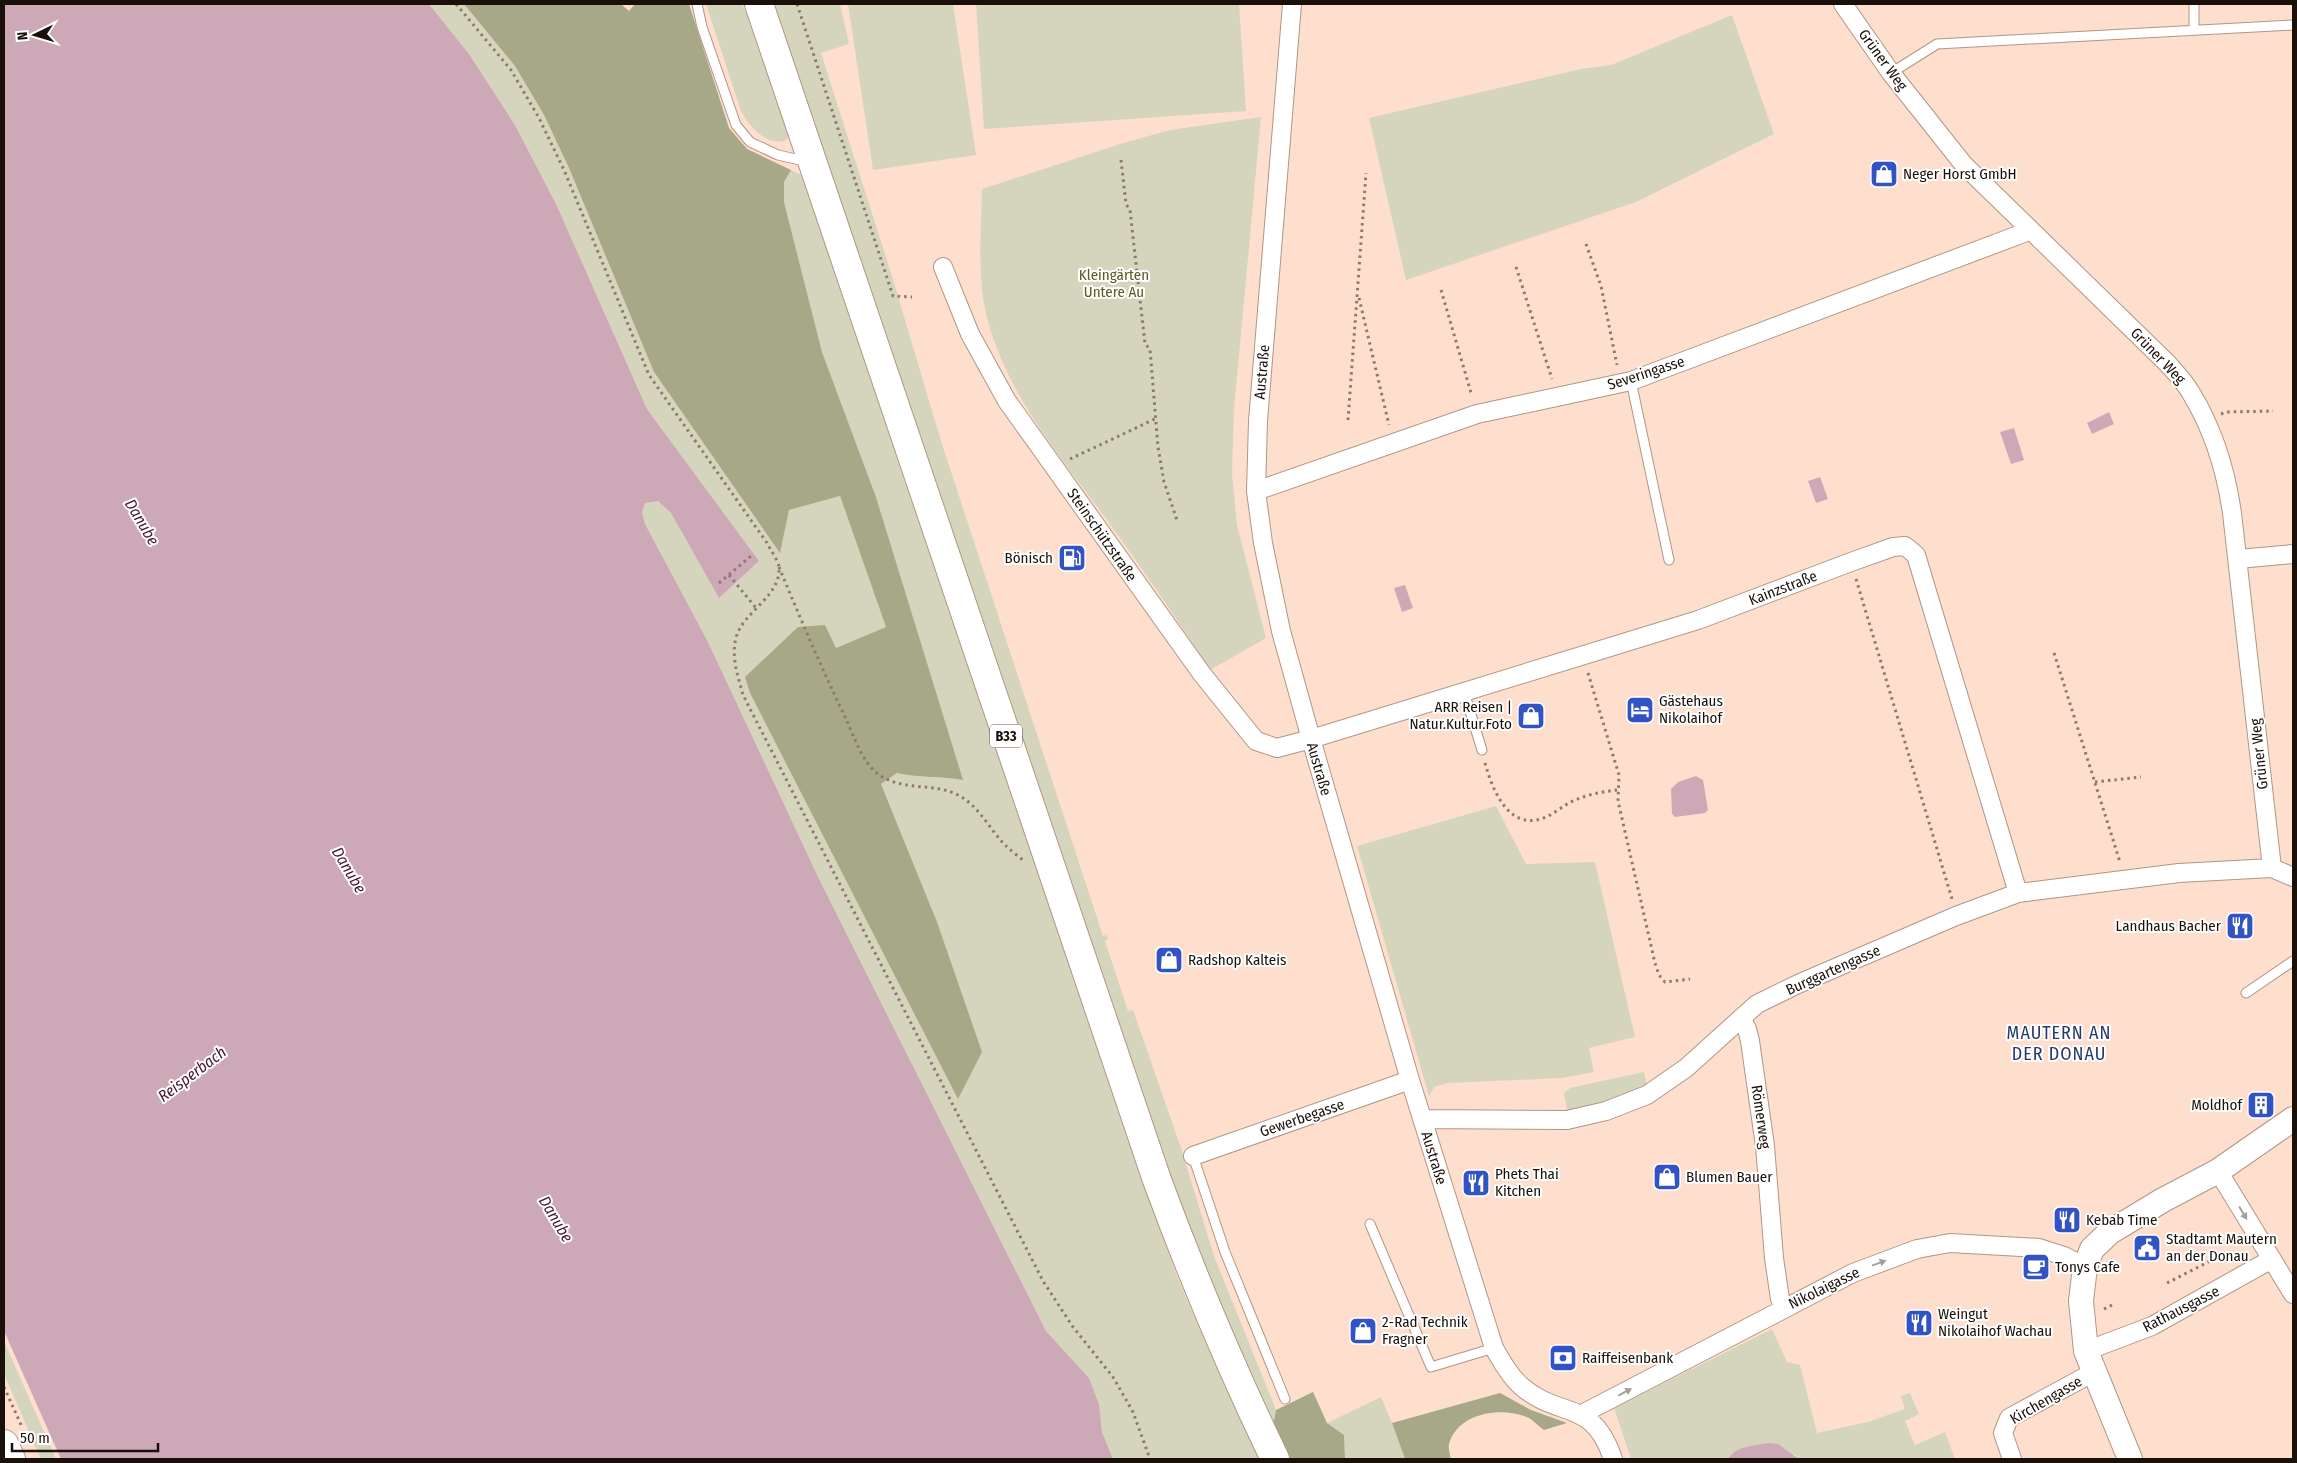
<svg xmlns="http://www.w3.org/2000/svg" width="2297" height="1463" font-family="'Fira Sans Condensed',sans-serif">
<rect width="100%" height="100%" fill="#fedfcd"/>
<path fill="#d5d5be" d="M429,4H464L515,66L544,115L569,168L654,372L780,552L789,510L840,496L886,627L836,648L798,627L937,922L881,784L897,773C919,778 940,776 962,780L876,497L822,352L784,202V182L791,170L801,175L865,357L1144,1184L1178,1279L1223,1382L1261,1459H1113L1102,1432L1099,1404L1089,1378L1046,1331L820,881L708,642L645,524L642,512L645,503L658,500L671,513L719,597L759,561L647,409L557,206L515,125L469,54Z
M706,4H742L750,20L789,135L787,140C767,148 749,126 741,111Z
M772,4H840L849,44L821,53L892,276L941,441L1103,936L1107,935L1108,939L1105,941L1128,1011L1133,1010L1181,1148L1214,1256L1276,1410L1273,1426L1205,1269L1169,1175Z
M848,4H953L976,155L873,170Z
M976,4H1239L1246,111L984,129Z
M1732,15L1774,134L1636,202L1406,280L1369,118L1581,69L1611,65Z
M1261,117L1234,409L1232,474L1237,525L1266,638L1210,670C1176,617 1141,567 1104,516C1059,455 1007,394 987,318C977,277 981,232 982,189L1120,144L1170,130Z
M1496,806L1526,864L1595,862L1635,1037L1589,1048L1594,1072L1562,1078L1448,1083L1434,1087L1429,1096L1357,846Z
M1644,1072L1647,1087L1611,1101L1567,1110L1564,1093L1570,1088Z
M1772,1329L1787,1362L1800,1365L1817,1433L1868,1422L1905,1409L1901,1396L1910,1393L1919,1414L1905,1421L1915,1445L1945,1432L1955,1459H1799L1794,1454L1732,1453L1728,1459H1631L1614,1408Z
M4,1341L56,1459H41L4,1374Z
M1381,1397L1392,1423L1405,1459H1345L1344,1435L1327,1423Z"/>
<path fill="#a7a887" d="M464,4H621L629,11L635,4H689L729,128L747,149L791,170L784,182V202L822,352L876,497L963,780C941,776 919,778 897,773L881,784L937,922L982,1052L958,1099L750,693L745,677L798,627L825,625L836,648L886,627L840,496L789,510L780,553L654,372L569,168L544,115L515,66Z
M1313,1392L1327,1423L1344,1435L1345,1459H1288L1273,1426L1276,1410Z
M1500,1393L1531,1410L1567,1423L1544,1430C1539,1427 1534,1421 1529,1418C1503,1406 1458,1412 1449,1444C1448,1448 1450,1455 1451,1459H1405L1392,1423Z"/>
<path fill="#cda9b7" d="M4,4H429L469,54L515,125L557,206L647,409L759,561L719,598L671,513L658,501L645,503L642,512L645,524L708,642L820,881L1046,1331L1089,1378L1099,1404L1102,1432L1113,1459H61L4,1331Z
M2109,412L2114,424L2092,434L2087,423Z
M2014,428L2024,460L2011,464L2000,432Z
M1820,477L1828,499L1816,503L1808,481Z
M1405,585L1413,608L1402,612L1394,588Z
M1696,776L1703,780L1708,810L1705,813L1675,817L1672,814L1671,789L1678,782Z
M1768,1443L1778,1444L1799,1459H1728C1735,1446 1754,1446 1768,1443Z"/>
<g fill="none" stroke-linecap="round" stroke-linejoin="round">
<defs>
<path id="service" d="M697,4L702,27L736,125L750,142L778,155L809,162
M2194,4V30
M1891,73L1937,44L2293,25
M1631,381L1669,560
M1464,692L1482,750
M2246,993L2293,961
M1193,1156L1225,1252L1285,1399
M1370,1224L1431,1367L1494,1348"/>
<path id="minor" d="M1292,4L1258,421L1256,491L1263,543L1281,631L1311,739L1410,1080L1494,1348C1502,1362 1510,1376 1521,1386C1560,1420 1592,1397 1613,1459
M1843,4L1891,73L1964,165L2167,363C2175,372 2185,382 2191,393C2213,429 2226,471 2232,513L2272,868
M943,267L970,334L1007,401L1202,674L1256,741L1277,748L1311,739L1698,620L1851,562L1893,547L1905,546L1916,555L2018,893
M1256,491L1477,414L1631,381L2029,231
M2238,559L2293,554
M2272,868L2293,877
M1741,1018L1747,1029L1750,1041L1765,1146L1774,1258L1780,1299L1784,1307
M1422,1119L1567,1120L1606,1111L1647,1095L1686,1068L1757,1004L1798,984L1956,916L2018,893L2179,873L2272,868
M1193,1156L1410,1080
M2218,1171L2293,1294
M2086,1351L2152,1326L2272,1259
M1582,1414L1853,1273L1917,1249L1950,1243L2039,1248L2064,1256L2085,1267
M2012,1459L2003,1433L2009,1418L2094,1372"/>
<path id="secondary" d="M2130,1459L2086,1351L2081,1301L2085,1267L2092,1249L2110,1232L2163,1200L2218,1171L2293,1119"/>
<path id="primary" d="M4,1444L11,1459"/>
<path id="trunk" d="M759,4L1157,1180C1192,1275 1231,1368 1275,1459"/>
</defs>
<use href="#service" stroke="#b29584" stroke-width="11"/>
<use href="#minor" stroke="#b29584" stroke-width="20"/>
<use href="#secondary" stroke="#b29584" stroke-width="26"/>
<use href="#primary" stroke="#b29584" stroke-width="30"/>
<use href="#trunk" stroke="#b29584" stroke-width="30"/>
<path stroke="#8e796d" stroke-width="3" stroke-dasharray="2.5 4" stroke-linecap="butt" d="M456,4L511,70L539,118L564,170L649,375L767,543C770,549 778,560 779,567C781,597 743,611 736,638C731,656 738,677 743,695L1043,1281L1073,1327L1113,1377L1133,1412L1150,1459
M797,4L893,296L912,297
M1121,160L1126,204L1130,210L1145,344L1150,349L1158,447L1164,482L1177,520
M1586,244L1601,286L1617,365
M1516,267L1552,379
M1441,290L1472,396
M1359,298L1389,425
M2221,414L2228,412L2273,411
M1348,420L1366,173
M1070,459L1157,418
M779,567C800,618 822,669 846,719C854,736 862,762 878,774C903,792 933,782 958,795C978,805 989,828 1004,844C1010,850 1018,856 1024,861
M729,575L756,608
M1856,579L1952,899
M719,583L751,556
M2054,653L2120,862
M1588,673L1619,775L1618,801L1655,963L1659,975L1665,982L1690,979
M1485,763C1492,788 1507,829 1541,819C1551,816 1560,808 1569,803C1584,795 1600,792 1617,790
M2095,782L2141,777
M2167,1283L2218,1257
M2104,1309L2112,1305
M4,1387L22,1427"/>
<use href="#service" stroke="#fff" stroke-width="9"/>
<use href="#minor" stroke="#fff" stroke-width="18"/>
<use href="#secondary" stroke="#fff" stroke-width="24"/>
<use href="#primary" stroke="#fff" stroke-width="28"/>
<use href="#trunk" stroke="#fff" stroke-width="28"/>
</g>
<defs><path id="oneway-solid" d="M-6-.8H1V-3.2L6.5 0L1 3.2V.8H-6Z" transform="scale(1.25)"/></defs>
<g fill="#a39f9d">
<use href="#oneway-solid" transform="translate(2243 1213) rotate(59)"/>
<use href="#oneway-solid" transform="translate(1879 1263) rotate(-20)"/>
<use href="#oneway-solid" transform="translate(1625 1392) rotate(-28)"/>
</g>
<defs>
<symbol id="shop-square" viewBox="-11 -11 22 22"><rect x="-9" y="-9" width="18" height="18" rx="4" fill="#3253c3" stroke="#fff"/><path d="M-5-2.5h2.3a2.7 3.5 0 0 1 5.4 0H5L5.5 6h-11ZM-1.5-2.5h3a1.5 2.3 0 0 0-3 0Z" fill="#fff"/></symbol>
<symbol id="fuel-square" viewBox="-11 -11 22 22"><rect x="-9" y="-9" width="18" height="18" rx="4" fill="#3253c3" stroke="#fff"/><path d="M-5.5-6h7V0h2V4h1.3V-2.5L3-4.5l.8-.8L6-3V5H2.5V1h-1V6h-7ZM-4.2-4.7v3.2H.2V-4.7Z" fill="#fff"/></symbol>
<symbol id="hotel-square" viewBox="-11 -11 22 22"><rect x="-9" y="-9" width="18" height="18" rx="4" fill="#3253c3" stroke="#fff"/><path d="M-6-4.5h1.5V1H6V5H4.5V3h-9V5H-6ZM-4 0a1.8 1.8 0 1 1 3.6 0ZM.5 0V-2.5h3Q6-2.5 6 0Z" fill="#fff"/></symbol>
<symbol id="restaurant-square" viewBox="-11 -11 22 22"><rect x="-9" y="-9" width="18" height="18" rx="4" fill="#3253c3" stroke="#fff"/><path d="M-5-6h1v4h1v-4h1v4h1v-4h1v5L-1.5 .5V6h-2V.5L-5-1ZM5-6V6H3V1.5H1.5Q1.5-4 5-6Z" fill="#fff"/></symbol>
<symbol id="building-square" viewBox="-11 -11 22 22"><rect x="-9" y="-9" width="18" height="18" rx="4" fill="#3253c3" stroke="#fff"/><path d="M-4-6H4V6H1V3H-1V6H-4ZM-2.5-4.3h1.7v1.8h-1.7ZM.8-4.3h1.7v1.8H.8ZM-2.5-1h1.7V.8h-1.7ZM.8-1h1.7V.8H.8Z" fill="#fff"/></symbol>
<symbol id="civic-square" viewBox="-11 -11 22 22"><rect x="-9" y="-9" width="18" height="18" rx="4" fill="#3253c3" stroke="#fff"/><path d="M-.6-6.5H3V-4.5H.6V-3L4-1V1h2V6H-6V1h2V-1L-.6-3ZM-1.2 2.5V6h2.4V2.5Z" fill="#fff"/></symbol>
<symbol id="cafe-square" viewBox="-11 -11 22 22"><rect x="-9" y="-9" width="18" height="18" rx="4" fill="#3253c3" stroke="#fff"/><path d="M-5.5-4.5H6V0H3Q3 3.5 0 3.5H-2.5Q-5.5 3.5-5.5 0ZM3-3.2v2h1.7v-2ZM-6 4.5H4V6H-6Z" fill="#fff"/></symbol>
<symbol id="bank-square" viewBox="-11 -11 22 22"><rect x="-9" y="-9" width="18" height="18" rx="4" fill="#3253c3" stroke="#fff"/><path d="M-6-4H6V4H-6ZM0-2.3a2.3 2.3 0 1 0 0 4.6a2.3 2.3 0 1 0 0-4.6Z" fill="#fff"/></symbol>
</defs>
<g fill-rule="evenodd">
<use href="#shop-square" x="1868" y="158" width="32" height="32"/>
<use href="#fuel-square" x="1056" y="542" width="32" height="32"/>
<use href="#hotel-square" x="1624" y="694" width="32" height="32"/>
<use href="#shop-square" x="1515" y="700" width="32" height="32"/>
<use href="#restaurant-square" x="2224" y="910" width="32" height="32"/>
<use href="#shop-square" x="1153" y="944" width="32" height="32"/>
<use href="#building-square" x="2245" y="1089" width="32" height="32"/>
<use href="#shop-square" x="1651" y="1161" width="32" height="32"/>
<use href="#restaurant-square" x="1460" y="1167" width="32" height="32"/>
<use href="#restaurant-square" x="2051" y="1204" width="32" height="32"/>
<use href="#civic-square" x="2131" y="1232" width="32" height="32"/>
<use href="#cafe-square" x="2020" y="1251" width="32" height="32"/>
<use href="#restaurant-square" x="1903" y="1307" width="32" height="32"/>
<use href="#shop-square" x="1347" y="1315" width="32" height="32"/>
<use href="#bank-square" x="1547" y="1342" width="32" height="32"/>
</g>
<g text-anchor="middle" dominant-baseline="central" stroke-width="4" stroke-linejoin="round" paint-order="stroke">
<rect fill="#fff" stroke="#5f5854" stroke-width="1" x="990" y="724.5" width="32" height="23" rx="4"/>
<g font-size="14" font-weight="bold" fill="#1a100a">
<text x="1006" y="736">B33</text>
</g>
<g font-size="15" fill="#1a100a" stroke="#fff">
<text transform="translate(1883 60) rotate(54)">Grüner Weg</text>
<text transform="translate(2158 356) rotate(46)">Grüner Weg</text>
<text transform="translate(1262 372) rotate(-85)">Austraße</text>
<text transform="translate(1646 373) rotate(-18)">Severingasse</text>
<text transform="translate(1102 535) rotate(55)">Steinschützstraße</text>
<text transform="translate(1783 588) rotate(-21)">Kainzstraße</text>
<text transform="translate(2259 754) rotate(-96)">Grüner Weg</text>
<text transform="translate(1319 769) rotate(74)">Austraße</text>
<text transform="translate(1833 970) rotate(-24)">Burggartengasse</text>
<text transform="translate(1761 1117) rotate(82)">Römerweg</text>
<text transform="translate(1302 1118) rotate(-19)">Gewerbegasse</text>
<text transform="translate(1434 1158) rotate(73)">Austraße</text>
<text transform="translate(1824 1288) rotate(-26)">Nikolaigasse</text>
<text transform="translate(2181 1309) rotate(-27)">Rathausgasse</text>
<text transform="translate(2046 1400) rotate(-30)">Kirchengasse</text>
</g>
<g font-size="15" fill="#1a100a" stroke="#fff" text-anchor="start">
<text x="1903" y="174">Neger Horst GmbH</text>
<text x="1053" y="558" text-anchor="end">Bönisch</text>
<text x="1659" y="701">Gästehaus<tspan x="1659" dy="17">Nikolaihof</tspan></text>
<text x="1512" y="707" text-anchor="end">ARR Reisen |<tspan x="1512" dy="17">Natur.Kultur.Foto</tspan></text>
<text x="2221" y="926" text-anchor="end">Landhaus Bacher</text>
<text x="1188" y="960">Radshop Kalteis</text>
<text x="2242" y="1105" text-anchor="end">Moldhof</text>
<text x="1495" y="1174">Phets Thai<tspan x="1495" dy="17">Kitchen</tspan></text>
<text x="1686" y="1177">Blumen Bauer</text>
<text x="2086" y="1220">Kebab Time</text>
<text x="2166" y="1239">Stadtamt Mautern<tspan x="2166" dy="17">an der Donau</tspan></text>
<text x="2055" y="1267">Tonys Cafe</text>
<text x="1938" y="1314">Weingut<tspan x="1938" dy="17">Nikolaihof Wachau</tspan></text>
<text x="1382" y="1322">2-Rad Technik<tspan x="1382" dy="17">Fragner</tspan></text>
<text x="1582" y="1358">Raiffeisenbank</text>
</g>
<g font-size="15" fill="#5a5a22" stroke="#fff">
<text x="1114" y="275">Kleingärten<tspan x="1114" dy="17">Untere Au</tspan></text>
</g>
<g font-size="16" font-style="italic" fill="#45162d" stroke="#fff">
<text transform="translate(142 522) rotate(59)">Danube</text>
<text transform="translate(349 870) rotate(59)">Danube</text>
<text transform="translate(192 1074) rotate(-37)">Reisperbach</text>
<text transform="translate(556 1219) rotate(59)">Danube</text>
</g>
<g font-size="18" letter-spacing="1" fill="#243870" stroke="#fff">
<text x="2059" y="1033">MAUTERN AN<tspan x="2059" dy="21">DER DONAU</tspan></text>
</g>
</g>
<rect width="2297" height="1463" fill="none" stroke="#1a100a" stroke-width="10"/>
<g transform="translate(35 35) rotate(265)" stroke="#ffffff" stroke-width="4" paint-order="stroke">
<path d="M0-4L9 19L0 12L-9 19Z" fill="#1a100a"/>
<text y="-8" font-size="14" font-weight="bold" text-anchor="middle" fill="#1a100a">N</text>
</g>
<path d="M12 1443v8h146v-8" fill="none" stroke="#1a100a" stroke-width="2.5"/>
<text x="20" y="1443" font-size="15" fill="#1a100a" stroke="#ffffff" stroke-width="4" paint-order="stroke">50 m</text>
</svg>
